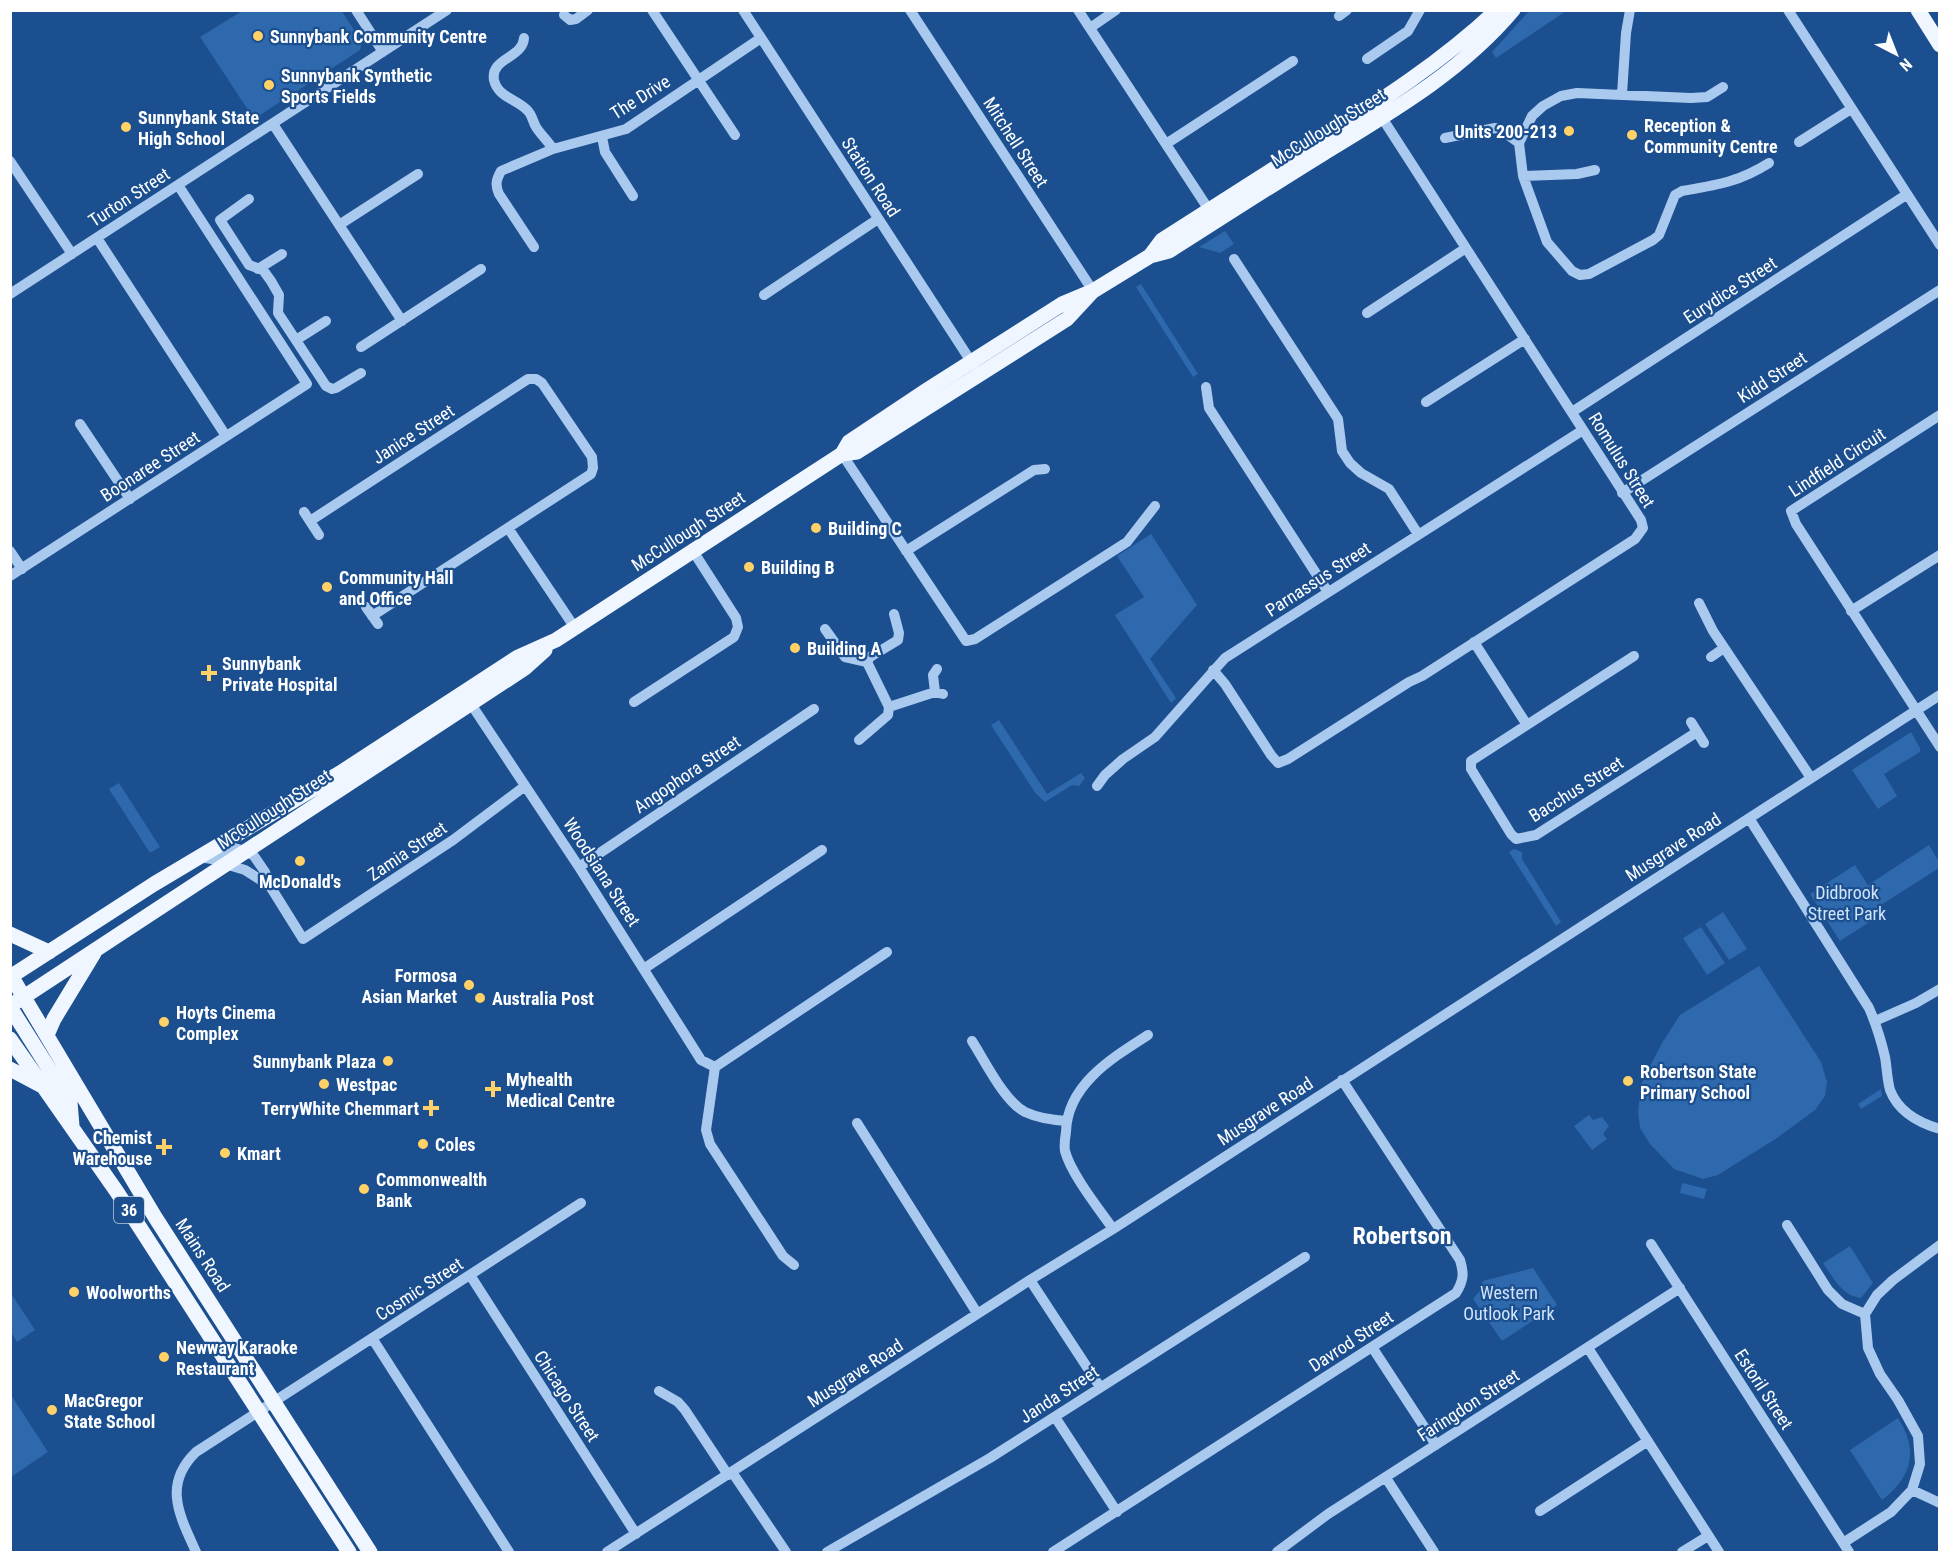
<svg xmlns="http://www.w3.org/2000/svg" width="1950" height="1563" font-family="'Roboto Condensed',sans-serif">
<rect width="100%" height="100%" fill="#1b4f8f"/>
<path fill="#2e69ad" d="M341,10L362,42L360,50L254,119L200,37L242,11Z
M1530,10L1566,11L1496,58L1492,52Z
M1225,231L1234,244L1220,253L1199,247Z
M1141,284L1198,374L1193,377L1136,287Z
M1151,534L1197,605L1150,659L1176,698L1171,703L1115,615L1144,597L1117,556Z
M999,720L1047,794L1081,773L1085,778L1079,786L1072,785L1045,802L1036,794L991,725Z
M1911,732L1920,748V752L1884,774L1897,796L1878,809L1852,770Z
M119,783L160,847L150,853L109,789Z
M1929,845L1939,862V868L1881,905L1885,912L1840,941L1810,894L1855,865L1868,885Z
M1514,849L1522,852V859L1561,922L1556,926L1509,852Z
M1723,912L1747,949L1729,960L1705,924Z
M1701,927L1725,963L1707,975L1683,938Z
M1759,966L1821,1062L1827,1082L1825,1096L1815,1110L1777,1138L1718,1175L1703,1179L1674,1169L1650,1144L1640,1128L1638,1112L1641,1084L1662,1043L1680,1015Z
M1881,1089L1882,1096L1861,1109L1858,1104Z
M1589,1115L1593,1120L1602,1117L1609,1126L1603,1134L1607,1139L1592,1150L1574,1126Z
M1682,1183L1707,1189L1704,1199L1680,1193Z
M1850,1246L1873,1283L1861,1298C1842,1296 1833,1277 1823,1263Z
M1533,1268L1557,1305L1502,1341L1473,1299L1480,1290L1483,1281Z
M12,1295L35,1330L17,1342L11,1332Z
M11,1395L48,1452L11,1477H10Z
M1898,1418C1919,1451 1912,1477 1882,1500L1850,1450Z"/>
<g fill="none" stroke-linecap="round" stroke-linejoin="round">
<path stroke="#a9c9ee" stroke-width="10" d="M356,10L383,52
M652,10L735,135
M743,10L974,366
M910,10L1093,291
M1078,10L1213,216
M1788,10L1940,245
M564,15L570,20L576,19L588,10
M1339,16L1347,10
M1090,28L1116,10
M524,38C523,58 490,58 494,80C498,98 518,99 528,111C532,115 533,122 536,127C541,135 548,141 553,149
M1367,59L1408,31L1420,10
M1723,87L1707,97L1691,98L1577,93L1561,96L1543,106L1532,116L1519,143L1523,176L1547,242L1572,271L1580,275L1589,274L1653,240L1659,235L1675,195L1682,191C1717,185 1739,182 1769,163
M1622,94L1626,33L1630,10
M273,124L402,321
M602,137L605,152L633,196
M1445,138L1495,128L1501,130L1519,143
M1799,142L1851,109
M1166,144L1293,61
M10,161L72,254
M1523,176L1577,174L1595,170
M249,199L220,220L249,265L263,270L271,281L279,295L278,313L326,386L332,389L336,388L361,373
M339,225L418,174
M97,238L226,436
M534,247L499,194C495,185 496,180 501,171L553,149L626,129L761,38
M1234,259L1338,419L1342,451L1350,463L1361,473L1389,489L1418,534
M258,269L282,254
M10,294L447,10
M764,295L878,219
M1367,313L1466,248
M296,340L326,321
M361,347L481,269
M1206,387L1209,408L1328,592
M1426,402L1525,339
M1572,412L1906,195
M1940,415L1791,511L1796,524L1940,747
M80,424L130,499
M842,454L966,641L975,639L1127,542L1155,506
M1622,493L1940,290
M304,512L319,535
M310,521L528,379H536L542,383L592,457L593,468L591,474L372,616
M508,528L575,628
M10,551L22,569
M906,551L1034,470L1045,469
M10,576L307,384L178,185
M1699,603L1713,631L1811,778
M366,607L378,624
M1851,611L1940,555
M825,629L845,657L867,662L889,707L888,715L859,740
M1474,642L1527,725
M1634,656L1471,761V769L1511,834L1516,839L1536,835L1697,732
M1711,657L1724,648
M867,662L870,657L898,640L899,633L894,614
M1213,670L1225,684L1271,755L1278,763L1288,759L1409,682L1422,676L1635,539L1643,528L1641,520L1379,113
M935,692L933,675L937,669
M467,698L579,867L701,1060L715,1067
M634,702L734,637L738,627L736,618L693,551
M889,707L935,692L943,694
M1691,722L1704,743
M1097,786L1105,775L1123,759L1155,737L1225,658L1583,430
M1749,818L1869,1008C1876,1024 1881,1040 1885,1057C1887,1068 1887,1079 1890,1090C1898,1111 1919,1123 1940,1129
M199,857L212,859L234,848L246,851L254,856L265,872L270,886L303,939L453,840L525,786
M225,864L245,870L270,886
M579,867L814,709
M645,968L822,850
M1875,1021L1916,1003L1940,989
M972,1041C985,1061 1004,1101 1025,1112C1038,1118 1052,1120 1066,1121
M715,1067L706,1130L710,1144L783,1256L794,1265
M715,1067L887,952
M857,1123L977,1313
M1787,1225L1828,1290L1842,1304L1865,1314
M1113,1229C1099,1209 1071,1174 1065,1151C1064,1145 1065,1138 1066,1132C1067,1085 1112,1058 1148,1035
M1651,1244L1849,1552
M470,1275L636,1534
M1030,1280L1100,1387
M372,1338L509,1552
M1372,1347L1436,1445
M1588,1348L1719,1552
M659,1391L678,1402L685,1410L728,1475
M1055,1417L1117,1512
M732,1472L786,1552
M1386,1478L1434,1552
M1912,1490L1940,1503
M1540,1511L1648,1441
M1843,1543L1891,1512L1912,1490L1920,1464L1918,1436L1898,1400L1880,1374L1868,1348L1865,1314L1877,1295L1893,1280L1940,1245
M196,1552C180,1516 162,1485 196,1452L581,1203
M607,1552L1030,1280L1113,1229L1940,695
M827,1552L990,1458L1305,1257
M1053,1552L1456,1293C1464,1280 1464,1273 1460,1260L1342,1080
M1277,1552L1328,1514L1680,1288
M1682,1552L1708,1536"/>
<path stroke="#f0f6ff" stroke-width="15" d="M1918,10L1940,45
M1150,256L1162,240C1213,208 1264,175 1316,142C1379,102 1442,62 1497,10
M842,454L849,442L927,390L1062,304L1093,291L1150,256L1169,251C1221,218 1272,185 1324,153C1391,112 1462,71 1513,10
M10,934L49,952
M10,974L155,1217L370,1552
M10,977L154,884L340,773L518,657L556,640L842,454L857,452L1067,319L1093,291
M10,1006L525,668L545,650
M10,1007L70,1102L72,1126
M47,1035L54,1019L94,953
M10,1039L117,1192L349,1552
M10,1069L42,1086"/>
</g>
<g fill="#ffd166" stroke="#1b4f8f" stroke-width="2">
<circle cx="258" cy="36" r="6"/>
<circle cx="269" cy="85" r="6"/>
<circle cx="126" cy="127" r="6"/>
<circle cx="1569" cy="131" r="6"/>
<circle cx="1632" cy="135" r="6"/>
<circle cx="816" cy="528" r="6"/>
<circle cx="749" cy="567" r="6"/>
<circle cx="327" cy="587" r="6"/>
<circle cx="795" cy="648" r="6"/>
<path d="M206 664h6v6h6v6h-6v6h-6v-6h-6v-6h6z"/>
<circle cx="300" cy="861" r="6"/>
<circle cx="469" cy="985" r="6"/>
<circle cx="480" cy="998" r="6"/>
<circle cx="164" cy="1022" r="6"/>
<circle cx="388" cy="1061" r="6"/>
<circle cx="1628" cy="1081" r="6"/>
<circle cx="324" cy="1084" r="6"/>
<path d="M490 1080h6v6h6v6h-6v6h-6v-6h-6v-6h6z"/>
<path d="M428 1099h6v6h6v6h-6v6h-6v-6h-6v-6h6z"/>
<circle cx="423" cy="1144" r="6"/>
<path d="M161 1138h6v6h6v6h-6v6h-6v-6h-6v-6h6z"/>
<circle cx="225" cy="1153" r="6"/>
<circle cx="364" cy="1189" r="6"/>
<circle cx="74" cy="1292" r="6"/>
<circle cx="164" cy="1357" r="6"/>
<circle cx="52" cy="1410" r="6"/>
</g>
<g text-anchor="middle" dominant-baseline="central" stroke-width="4.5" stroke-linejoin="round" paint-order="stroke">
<rect fill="#1b4f8f" stroke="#bbcadd" stroke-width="1.5" x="114" y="1197" width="30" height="26" rx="4.5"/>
<g font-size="16" font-weight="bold" fill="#fff">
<text x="129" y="1210">36</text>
</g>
<g font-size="18" font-weight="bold" fill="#fff" stroke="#1b4f8f" text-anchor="start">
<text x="270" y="36">Sunnybank Community Centre</text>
<text x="281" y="75">Sunnybank Synthetic<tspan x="281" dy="21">Sports Fields</tspan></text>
<text x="138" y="117">Sunnybank State<tspan x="138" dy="21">High School</tspan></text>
<text x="1644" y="125">Reception &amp;<tspan x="1644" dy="21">Community Centre</tspan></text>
<text x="1557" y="131" text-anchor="end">Units 200-213</text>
<text x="828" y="528">Building C</text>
<text x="761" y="567">Building B</text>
<text x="339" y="577">Community Hall<tspan x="339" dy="21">and Office</tspan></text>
<text x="807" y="648">Building A</text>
<text x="222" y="663">Sunnybank<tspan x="222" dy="21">Private Hospital</tspan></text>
<text x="300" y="881" text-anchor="middle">McDonald's</text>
<text x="457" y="975" text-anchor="end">Formosa<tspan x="457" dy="21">Asian Market</tspan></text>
<text x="492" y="998">Australia Post</text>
<text x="176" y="1012">Hoyts Cinema<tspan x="176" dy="21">Complex</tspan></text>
<text x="376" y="1061" text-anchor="end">Sunnybank Plaza</text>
<text x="1640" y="1071">Robertson State<tspan x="1640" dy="21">Primary School</tspan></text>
<text x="506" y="1079">Myhealth<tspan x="506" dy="21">Medical Centre</tspan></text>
<text x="336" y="1084">Westpac</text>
<text x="419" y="1108" text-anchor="end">TerryWhite Chemmart</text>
<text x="152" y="1137" text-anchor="end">Chemist<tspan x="152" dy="21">Warehouse</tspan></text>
<text x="435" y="1144">Coles</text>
<text x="237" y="1153">Kmart</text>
<text x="376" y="1179">Commonwealth<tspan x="376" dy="21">Bank</tspan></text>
<text x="86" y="1292">Woolworths</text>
<text x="176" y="1347">Newway Karaoke<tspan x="176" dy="21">Restaurant</tspan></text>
<text x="64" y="1400">MacGregor<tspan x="64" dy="21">State School</tspan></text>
</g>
<g font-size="18" fill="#fff" stroke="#1b4f8f">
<text transform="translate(640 97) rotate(-32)">The Drive</text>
<text transform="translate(1328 127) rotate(-32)">McCullough Street</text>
<text transform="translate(1016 142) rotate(57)">Mitchell Street</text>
<text transform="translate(871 177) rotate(57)">Station Road</text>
<text transform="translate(129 197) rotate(-33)">Turton Street</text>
<text transform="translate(1730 290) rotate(-33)">Eurydice Street</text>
<text transform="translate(1772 377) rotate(-33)">Kidd Street</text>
<text transform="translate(413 434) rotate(-33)">Janice Street</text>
<text transform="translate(1622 460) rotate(58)">Romulus Street</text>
<text transform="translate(1837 462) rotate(-33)">Lindfield Circuit</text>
<text transform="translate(150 466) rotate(-33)">Boonaree Street</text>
<text transform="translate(688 531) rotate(-33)">McCullough Street</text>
<text transform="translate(1318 579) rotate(-33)">Parnassus Street</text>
<text transform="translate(687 774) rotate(-34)">Angophora Street</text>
<text transform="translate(1576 789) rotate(-32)">Bacchus Street</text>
<text transform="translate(274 809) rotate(-33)">McCullough Street</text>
<text transform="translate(1673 847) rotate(-33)">Musgrave Road</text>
<text transform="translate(407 851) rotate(-34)">Zamia Street</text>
<text transform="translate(602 872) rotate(57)">Woodsiana Street</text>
<text transform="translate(1265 1111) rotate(-33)">Musgrave Road</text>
<text transform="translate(203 1255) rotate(57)">Mains Road</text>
<text transform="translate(419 1289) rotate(-33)">Cosmic Street</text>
<text transform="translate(1351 1341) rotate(-33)">Davrod Street</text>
<text transform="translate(855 1373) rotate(-33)">Musgrave Road</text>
<text transform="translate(1764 1389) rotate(57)">Estoril Street</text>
<text transform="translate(1059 1394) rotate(-33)">Janda Street</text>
<text transform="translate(567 1396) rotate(57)">Chicago Street</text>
<text transform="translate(1468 1405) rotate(-33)">Faringdon Street</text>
</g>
<g font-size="18" fill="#cfe3fa" stroke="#1b4f8f">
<text x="1847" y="892">Didbrook<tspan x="1847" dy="21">Street Park</tspan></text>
<text x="1509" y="1292">Western<tspan x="1509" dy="21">Outlook Park</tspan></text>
</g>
<g font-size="24" font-weight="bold" fill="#fff" stroke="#1b4f8f">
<text x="1402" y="1236">Robertson</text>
</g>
</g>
<rect width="1950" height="1563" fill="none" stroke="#ffffff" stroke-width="24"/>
<g transform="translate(1896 54) rotate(138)" stroke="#1b4f8f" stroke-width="4.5" paint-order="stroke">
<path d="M0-4.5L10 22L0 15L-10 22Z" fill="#ffffff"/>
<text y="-9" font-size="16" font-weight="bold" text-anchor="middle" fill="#ffffff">N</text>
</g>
</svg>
